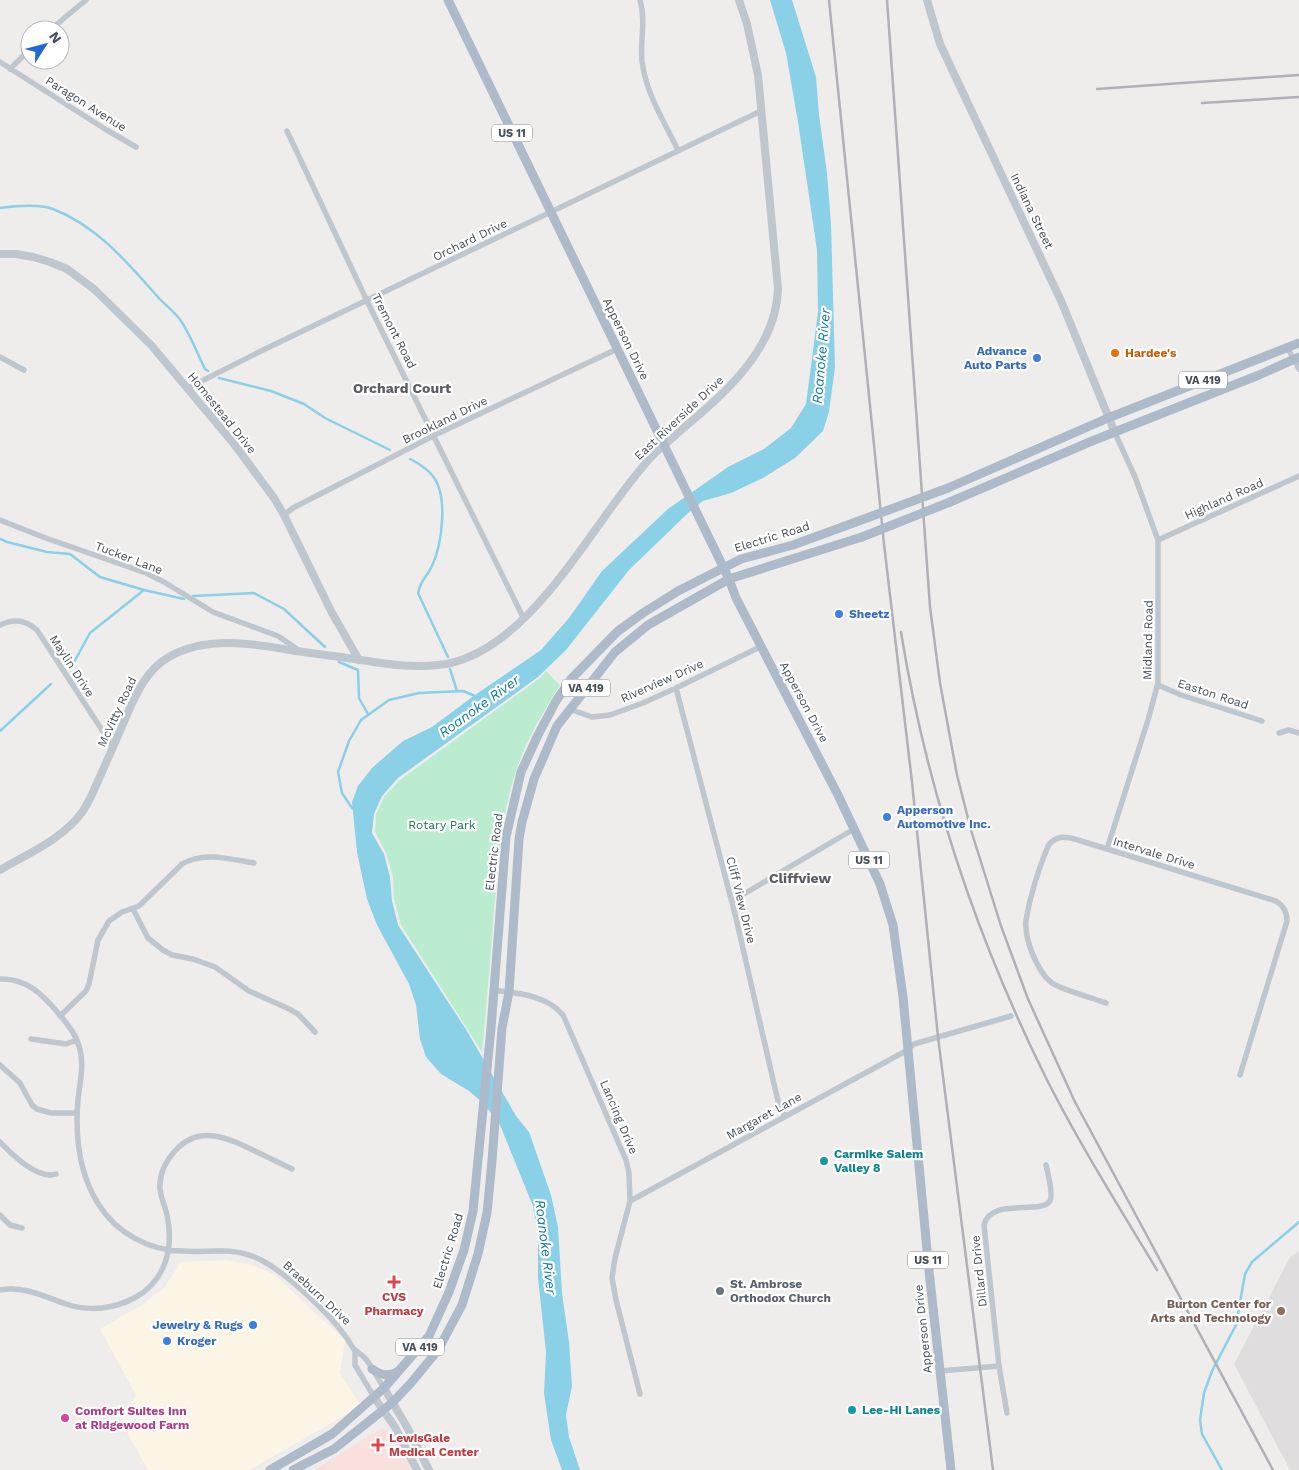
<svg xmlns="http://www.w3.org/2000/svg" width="1299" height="1470" font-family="'Work Sans',sans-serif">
<rect width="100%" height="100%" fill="#efecec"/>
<path fill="#faf5e5" d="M227,1260L252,1265L275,1275L345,1341L340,1373L361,1406L249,1470H148L121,1422L136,1395L100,1329L142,1305L164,1288L181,1262Z"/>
<path fill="#e0ddde" d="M1299,1251V1470H1290L1234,1364L1290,1257Z"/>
<path fill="#f9e0dc" d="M382,1428L394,1434L407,1457L411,1470H314Z"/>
<path fill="#bbecd0" d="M546,671L560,685C546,708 532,730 522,755C500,808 498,867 493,923C490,966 486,1009 482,1052L401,925L394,899L393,877L386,853L375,832L376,814L384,797L400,780L540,678Z"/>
<path fill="#8ad0e7" d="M770,0H792L816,77L819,115L827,173L831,224L835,367L829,412L823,431L795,458L763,478L731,493L703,501L687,514L629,570L566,650L538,677L398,778L382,796L374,814L372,833L384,854L390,877L392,901L398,925L467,1031L516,1116L529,1132L551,1195L558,1227L562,1293L569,1342L572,1386L566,1415L569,1437L580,1470H562L551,1440L544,1393L546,1352L538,1278V1236L533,1206L500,1125L484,1104L469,1091L441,1074L426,1057L420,1039L416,1005L409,984L377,925L367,899L357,852L352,802L358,786L372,768L403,741L432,727L475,695L541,650L569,618L602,571L668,509L728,467L764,449L791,428L806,404L818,312L817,250L798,122L786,53Z"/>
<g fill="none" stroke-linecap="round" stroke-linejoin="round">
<path stroke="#8ad0e7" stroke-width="2.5" d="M0,208C15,206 39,204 53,209C97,226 127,262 157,296C165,305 175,312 181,321C191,336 197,353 205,369L208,371
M219,378L271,391L304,404L325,418L390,450
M410,459C418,463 426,468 432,475C449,495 442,544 432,566C427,577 421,579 418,593L448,657
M0,539L7,542L47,552L70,554L100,577L144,590L184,599
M193,596L254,593L284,609L325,647
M339,662L358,670L359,698L368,714
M73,664L90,633L144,590
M450,669L457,691
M0,731L51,684
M355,808H352L342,793L338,772L349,741L361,720L389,700L419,693L463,691L475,696
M1222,1470L1202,1434L1200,1420L1204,1393L1212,1371L1236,1325L1245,1274L1252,1262L1299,1222"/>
<path stroke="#bec6ce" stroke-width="5.5" d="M640,0C646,21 640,40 642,61C646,94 664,121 678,150
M50,30L86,0
M0,62L105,129L136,147
M10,69L30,49
M287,131L367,301L524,619
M1287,347L1299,369
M0,357L24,370
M188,388L261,351L761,111
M284,515L293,508L435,435L617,349
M0,520L43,537L146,573L164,582L213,612L278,636L300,651
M1158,540L1299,476
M0,625C14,618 26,620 37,630L113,747
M1158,685L1181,695L1262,721
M676,688L736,918L774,1084L779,1105L785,1116
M569,709L592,717L610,715L643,703L676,688L760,647
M1279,733L1289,730L1299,733
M1107,849L1148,720L1158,683V540L1135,477L1115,433
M732,901L854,829
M133,909L148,938L163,950L172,955L193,959L215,967L249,991L287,1008L298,1014L315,1032
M0,979C27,978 43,995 59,1014C68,1025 77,1035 80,1050C84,1065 80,1083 78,1099C75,1134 79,1174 99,1205C117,1233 148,1250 181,1251C206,1253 228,1247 252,1256C280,1266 328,1312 346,1337C349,1341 351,1346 354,1349C357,1352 360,1354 363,1356C372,1365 377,1378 384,1388
M493,990C517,993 546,995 563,1015L626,1160L629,1173L630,1201L615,1258L612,1278L616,1300L640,1394
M1106,1003C1093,998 1062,990 1052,983C1037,972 1024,938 1026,920C1030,897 1039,868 1048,846C1056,834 1066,837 1078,840L1276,901C1284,906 1287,912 1287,921L1240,1075
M60,1016L86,991L89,984L98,940L109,921L122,912L139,906L182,864C203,851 230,859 254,863
M31,1039L66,1044L77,1040
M0,1065L20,1083L32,1105L37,1109L51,1113H77
M0,1142C12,1154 37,1180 56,1174
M630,1201L904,1052L914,1044L1011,1016
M0,1215L10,1225L22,1228
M0,1290C25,1286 43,1296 66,1304C89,1312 115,1309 136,1297C166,1280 174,1247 167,1215C165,1206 161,1198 160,1189C159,1175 165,1162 175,1151C199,1124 228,1138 255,1151C267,1157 280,1163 292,1169
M355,1351V1365L374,1397
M940,1371L999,1366
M1007,1413L999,1366L984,1225C990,1197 1041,1215 1050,1201C1053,1195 1048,1173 1046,1165"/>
<path stroke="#bec6ce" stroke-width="8" d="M927,0L940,44L1062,303L1115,433
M0,254H16L33,257L50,262L67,269L94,289L151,345L234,444L274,498L284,515L331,611L359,660
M0,870C29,853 63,839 83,811C91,799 96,785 102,772C110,754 118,736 126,717C136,694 146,670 169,657C207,635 255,644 296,651C316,654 335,656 355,659C385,664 416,669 446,664C535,647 594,518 652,456C660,447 671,440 680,431C724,394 776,350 778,289L758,75L747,24L739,0
M384,1388L407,1427L429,1470
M374,1397L395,1427L417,1470"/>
<path stroke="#adbaca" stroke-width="9" d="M448,0L729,579L736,598L838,795L880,884L893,925L903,997L929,1271L951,1470
M948,488L1108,418L1299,343
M950,502L1092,441L1259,375L1299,357
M372,1369C381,1375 387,1377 397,1372
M270,1470L332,1434L384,1388L429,1336L449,1292L464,1250L473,1211L491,1028L506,837L521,772L538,735L556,701L571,679L618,631L643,613L678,591L741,559L793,545L856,522
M293,1470L334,1449L392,1403L411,1383L438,1350L462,1305L478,1254L487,1213L492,1161L502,1028L509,992L519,839L522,822L534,779L557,726L615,652L648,625L729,579L862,537"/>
<path stroke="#afb1b7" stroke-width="2.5" d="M829,0L884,544L912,782L938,1037L993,1470
M887,0L930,607L940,683L957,775L971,830L1001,926L1028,999L1075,1102L1273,1470
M1097,89L1299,75
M1202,103L1299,97
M901,632C926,787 977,939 1047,1080C1080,1145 1119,1207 1157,1270"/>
<path stroke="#adbaca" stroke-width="9" d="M856,522L948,488
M862,537L950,502"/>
</g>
<circle fill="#e8710a" stroke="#fff" stroke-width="2" cx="1115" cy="353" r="5"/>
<g fill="#3f7fe0" stroke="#fff" stroke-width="2">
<circle cx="1037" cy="358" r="5"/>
<circle cx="839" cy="614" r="5"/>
<circle cx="887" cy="817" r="5"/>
<circle cx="253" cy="1325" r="5"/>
<circle cx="167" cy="1341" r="5"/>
</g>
<g fill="#0f9aa8" stroke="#fff" stroke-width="2">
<circle cx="824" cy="1161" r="5"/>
<circle cx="852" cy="1410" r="5"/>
</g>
<g fill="#e0444e" stroke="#fff" stroke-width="2">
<path d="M391.5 1274.5h5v5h5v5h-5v5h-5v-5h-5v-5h5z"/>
<path d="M375.5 1437.5h5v5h5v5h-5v5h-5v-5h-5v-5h5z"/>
</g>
<circle fill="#6b7280" stroke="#fff" stroke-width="2" cx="720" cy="1291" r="5"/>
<circle fill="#8d6e63" stroke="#fff" stroke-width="2" cx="1281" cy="1311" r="5"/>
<circle fill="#d1479c" stroke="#fff" stroke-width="2" cx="65" cy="1418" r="5"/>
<g text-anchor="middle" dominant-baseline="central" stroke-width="4.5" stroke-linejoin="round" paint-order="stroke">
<g fill="#fff" stroke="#7e848b" stroke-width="1">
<rect x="492" y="124.5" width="40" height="17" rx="4"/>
<rect x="1179" y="371.5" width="48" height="17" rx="4"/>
<rect x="562" y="679.5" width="48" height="17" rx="4"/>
<rect x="849" y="851.5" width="40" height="17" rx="4"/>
<rect x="908" y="1251.5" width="40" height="17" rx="4"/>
<rect x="396" y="1338.5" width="48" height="17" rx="4"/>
</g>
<g font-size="11" font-weight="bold" fill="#464f59">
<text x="512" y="133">US 11</text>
<text x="1203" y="380">VA 419</text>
<text x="586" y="688">VA 419</text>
<text x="869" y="860">US 11</text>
<text x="928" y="1260">US 11</text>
<text x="420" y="1347">VA 419</text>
</g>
<g font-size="12" fill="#464f59" stroke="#fff">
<text transform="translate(86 104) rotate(32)">Paragon Avenue</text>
<text transform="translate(1032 211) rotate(64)">Indiana Street</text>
<text transform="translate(470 240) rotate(-26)">Orchard Drive</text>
<text transform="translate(394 331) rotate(63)">Tremont Road</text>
<text transform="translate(626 339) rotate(64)">Apperson Drive</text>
<text transform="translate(222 413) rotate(51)">Homestead Drive</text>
<text transform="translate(679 418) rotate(-43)">East Riverside Drive</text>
<text transform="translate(445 420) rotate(-26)">Brookland Drive</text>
<text transform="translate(1224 499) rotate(-24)">Highland Road</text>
<text transform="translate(772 537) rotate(-17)">Electric Road</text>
<text transform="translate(129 558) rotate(21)">Tucker Lane</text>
<text transform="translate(1148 640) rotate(-89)">Midland Road</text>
<text transform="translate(72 666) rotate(57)">Maylin Drive</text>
<text transform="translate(662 681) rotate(-24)">Riverview Drive</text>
<text transform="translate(1213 694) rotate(18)">Easton Road</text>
<text transform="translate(804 702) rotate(62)">Apperson Drive</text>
<text transform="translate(117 712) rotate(-65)">McVitty Road</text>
<text transform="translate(494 852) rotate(-83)">Electric Road</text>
<text transform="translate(1154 853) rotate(17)">Intervale Drive</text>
<text transform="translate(741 900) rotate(76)">Cliff View Drive</text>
<text transform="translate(764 1116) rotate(-29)">Margaret Lane</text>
<text transform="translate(619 1117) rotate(67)">Lancing Drive</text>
<text transform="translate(448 1251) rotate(-73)">Electric Road</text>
<text transform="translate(979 1271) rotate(-96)">Dillard Drive</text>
<text transform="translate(317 1293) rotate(43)">Braeburn Drive</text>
<text transform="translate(923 1329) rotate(-96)">Apperson Drive</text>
</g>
<g font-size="12" font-weight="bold" fill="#366cbe" stroke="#fff" text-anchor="start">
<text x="1027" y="351" text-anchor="end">Advance<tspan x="1027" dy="14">Auto Parts</tspan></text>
<text x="849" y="614">Sheetz</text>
<text x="897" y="810">Apperson<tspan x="897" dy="14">Automotive Inc.</tspan></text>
<text x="243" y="1325" text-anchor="end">Jewelry &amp; Rugs</text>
<text x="177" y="1341">Kroger</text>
</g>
<g font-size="12" font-weight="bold" fill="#c56008" stroke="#fff" text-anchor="start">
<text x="1125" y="353">Hardee's</text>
</g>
<g font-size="12" fill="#1a764c" stroke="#fff">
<text x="442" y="825">Rotary Park</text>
</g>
<g font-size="12" font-weight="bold" fill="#0d838f" stroke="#fff" text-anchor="start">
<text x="834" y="1154">Carmike Salem<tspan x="834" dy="14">Valley 8</tspan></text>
<text x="862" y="1410">Lee-Hi Lanes</text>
</g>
<g font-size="12" font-weight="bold" fill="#5b616d" stroke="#fff" text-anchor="start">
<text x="730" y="1284">St. Ambrose<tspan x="730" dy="14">Orthodox Church</tspan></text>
</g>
<g font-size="12" font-weight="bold" fill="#be3a42" stroke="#fff">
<text x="394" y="1297">CVS<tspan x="394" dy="14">Pharmacy</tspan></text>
<text x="389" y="1438" text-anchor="start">LewisGale<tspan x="389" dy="14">Medical Center</tspan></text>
</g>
<g font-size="12" font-weight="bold" fill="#785e54" stroke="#fff" text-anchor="end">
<text x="1271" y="1304">Burton Center for<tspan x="1271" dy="14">Arts and Technology</tspan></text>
</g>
<g font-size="12" font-weight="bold" fill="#b23c85" stroke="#fff" text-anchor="start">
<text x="75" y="1411">Comfort Suites Inn<tspan x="75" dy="14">at Ridgewood Farm</tspan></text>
</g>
<g font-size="14" font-style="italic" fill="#127b9f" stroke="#fff">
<text transform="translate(821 356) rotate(-85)">Roanoke River</text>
<text transform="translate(479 706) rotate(-36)">Roanoke River</text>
<text transform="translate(546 1247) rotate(83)">Roanoke River</text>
</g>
<g font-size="14" font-weight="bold" fill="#595c61" stroke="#fff">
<text x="402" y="388">Orchard Court</text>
<text x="800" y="878">Cliffview</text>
</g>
</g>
<g transform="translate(45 45) rotate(54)"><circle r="24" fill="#ffffff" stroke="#b5b9bd"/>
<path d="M0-4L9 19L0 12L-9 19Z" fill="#2168d4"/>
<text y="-8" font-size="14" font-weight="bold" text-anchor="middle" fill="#464f59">N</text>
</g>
</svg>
